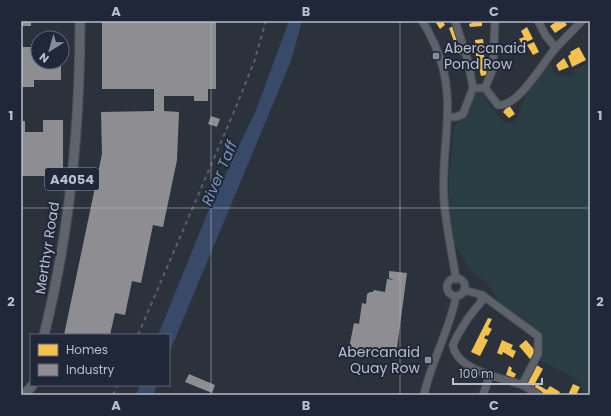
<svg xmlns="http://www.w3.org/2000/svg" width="611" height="416" font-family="Poppins,sans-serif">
<rect width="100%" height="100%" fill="#2c323c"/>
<path fill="#293d43" d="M550,63L555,75L570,76L575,73L573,70L590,63V395H583V388L569,375L539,360L542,349L540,335L497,302L492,289L469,268L454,243L449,207V180L454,126L466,115L475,92L482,91L491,107L504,123L515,122L528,89Z"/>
<path fill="#394a68" d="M289,21H302L291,61L169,353V335H158L210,207L256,110Z
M140,385H157L153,395H136Z"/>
<path fill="#f2c14e" d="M435,21H443L445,25L440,29Z
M472,21H482V26L470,27L469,24L472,23Z
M557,21H564L567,25L555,33L550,26Z
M454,26L463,54L459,55L449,28Z
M527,27L533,39L522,44L519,39L524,37L521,31Z
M483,39L484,48L476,50L475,40Z
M534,42L539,52L533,55L527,45Z
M579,47L586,60L572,67L568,56L571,54L570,52Z
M482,52V55H484L487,75L481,76L476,56V53Z
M564,58L569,67L559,71L556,65Z
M509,105L515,114L509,118L503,112Z
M488,318L492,319L488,327L492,329L488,336L486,335L484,338L488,340L480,356L471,352Z
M502,340L513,345L511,349L516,351L513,358L503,352L502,355L497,353Z
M526,340L537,353L530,359L519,346Z
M535,364L543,369L533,387L525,383Z
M509,366L512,368L511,371L516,374L514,378L506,375Z
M536,384L547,390L550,386L560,392L558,395H546L534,389Z
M573,384L580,387L576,395H568Z"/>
<path fill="#8d8d92" d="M21,21H31V26H21Z
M216,21V89H208V101H194V96H164V111L179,112L177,160L163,227L153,225L141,283L132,281L125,315L115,313L110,335H64L102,154L101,112L154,111V89H102V22Z
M21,47H38V62H61V80H34V87H21Z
M211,116L220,119L217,127L208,124Z
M43,120H63V176H21V121H25V132H43Z
M389,271L407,273L397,348L392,347L390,353L383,350V353L376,352V349L370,348V351L349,348L354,323L359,324L362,303L366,304L367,294L370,292H373L374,290L385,292L387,279L394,280L389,278Z
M189,374L215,385L212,393L185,382Z"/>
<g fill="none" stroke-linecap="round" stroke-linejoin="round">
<defs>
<path id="minor" d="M422,21C427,27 430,36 434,43C460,99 440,142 444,200C446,226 452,253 456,279
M455,21L468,61L473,88
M538,21L546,36L556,48
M473,88H485L498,105C518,107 543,63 554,50C563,40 573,30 582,21
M485,88L493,69L495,21
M449,117H456L463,114L473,88
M447 287a9 9 0 1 1 18 0a9 9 0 1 1-18 0Z
M464,290L482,295L538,336V354L522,385
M482,295L481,302L468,318L457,336L453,345C456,370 501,378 520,384C527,387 533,391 539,395
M424,395C431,361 450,330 456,296
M483,395L490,375"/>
<path id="major" d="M44,335C70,232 80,127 80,21
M24,395L32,386"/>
</defs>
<use href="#minor" stroke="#494d54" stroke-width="9"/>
<use href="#major" stroke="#4a4f59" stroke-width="11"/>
<use href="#minor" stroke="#5d616a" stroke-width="7"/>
<use href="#major" stroke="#5f636b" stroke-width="9"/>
<path stroke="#5b6068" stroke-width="2" stroke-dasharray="4 4" stroke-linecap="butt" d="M138,335L236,107L254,62L266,21
M113,395L117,385"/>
</g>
<path fill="none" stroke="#b7becc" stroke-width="1" stroke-opacity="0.55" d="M211,21V395M400,21V395M21,208H590"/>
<g fill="#868d9a" stroke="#1f2738" stroke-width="1.5">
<rect x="432" y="52" width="8" height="8" rx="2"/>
<rect x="424" y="356" width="8" height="8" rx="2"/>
</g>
<g text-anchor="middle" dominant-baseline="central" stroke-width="4" stroke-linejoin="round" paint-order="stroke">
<rect fill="#1f2738" stroke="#8991a0" stroke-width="1" x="45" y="168" width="54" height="22" rx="3"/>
<g font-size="13" font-weight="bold" fill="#b7becc">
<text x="72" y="179">A4054</text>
</g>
<g font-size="14" fill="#b7becc" stroke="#1f2738" text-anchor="start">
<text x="444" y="48">Abercanaid<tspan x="444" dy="16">Pond Row</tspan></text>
<text x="420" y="352" text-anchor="end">Abercanaid<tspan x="420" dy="16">Quay Row</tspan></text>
</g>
<g font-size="14" fill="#b7becc" stroke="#1f2738">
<text transform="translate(47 248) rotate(-81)">Merthyr Road</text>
</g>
<g font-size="15" font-style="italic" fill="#7d91b4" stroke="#1f2738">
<text transform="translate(219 173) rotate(-67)">River Taff</text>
</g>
</g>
<rect width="611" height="416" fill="none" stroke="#1f2738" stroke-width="44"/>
<rect x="30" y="334" width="140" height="52" fill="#1f2738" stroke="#5c6373"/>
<rect x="38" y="344" width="20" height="12" fill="#f2c14e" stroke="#5c6373"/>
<text x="66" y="354" font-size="12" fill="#b7becc">Homes</text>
<rect x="38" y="364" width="20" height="12" fill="#8d8d92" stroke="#5c6373"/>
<text x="66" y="374" font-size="12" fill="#b7becc">Industry</text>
<g transform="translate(50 50) rotate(217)"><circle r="19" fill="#1f2738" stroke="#5c6373"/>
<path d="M0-3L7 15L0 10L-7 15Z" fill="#868d9a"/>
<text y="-6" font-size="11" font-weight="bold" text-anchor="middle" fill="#b7becc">N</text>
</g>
<path d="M453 378v6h89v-6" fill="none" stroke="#b7becc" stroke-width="2"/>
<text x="459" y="378" font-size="12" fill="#b7becc" stroke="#1f2738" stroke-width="3" paint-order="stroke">100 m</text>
<rect x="22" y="22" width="567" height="372" fill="none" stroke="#b7becc" stroke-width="1.5"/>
<g font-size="13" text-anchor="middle" font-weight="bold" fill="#b7becc">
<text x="116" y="16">A</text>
<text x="306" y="16">B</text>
<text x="494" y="16">C</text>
<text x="11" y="120">1</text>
<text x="600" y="120">1</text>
<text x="11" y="306">2</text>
<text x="600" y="306">2</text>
<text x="116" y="410">A</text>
<text x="306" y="410">B</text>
<text x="494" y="410">C</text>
</g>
</svg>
